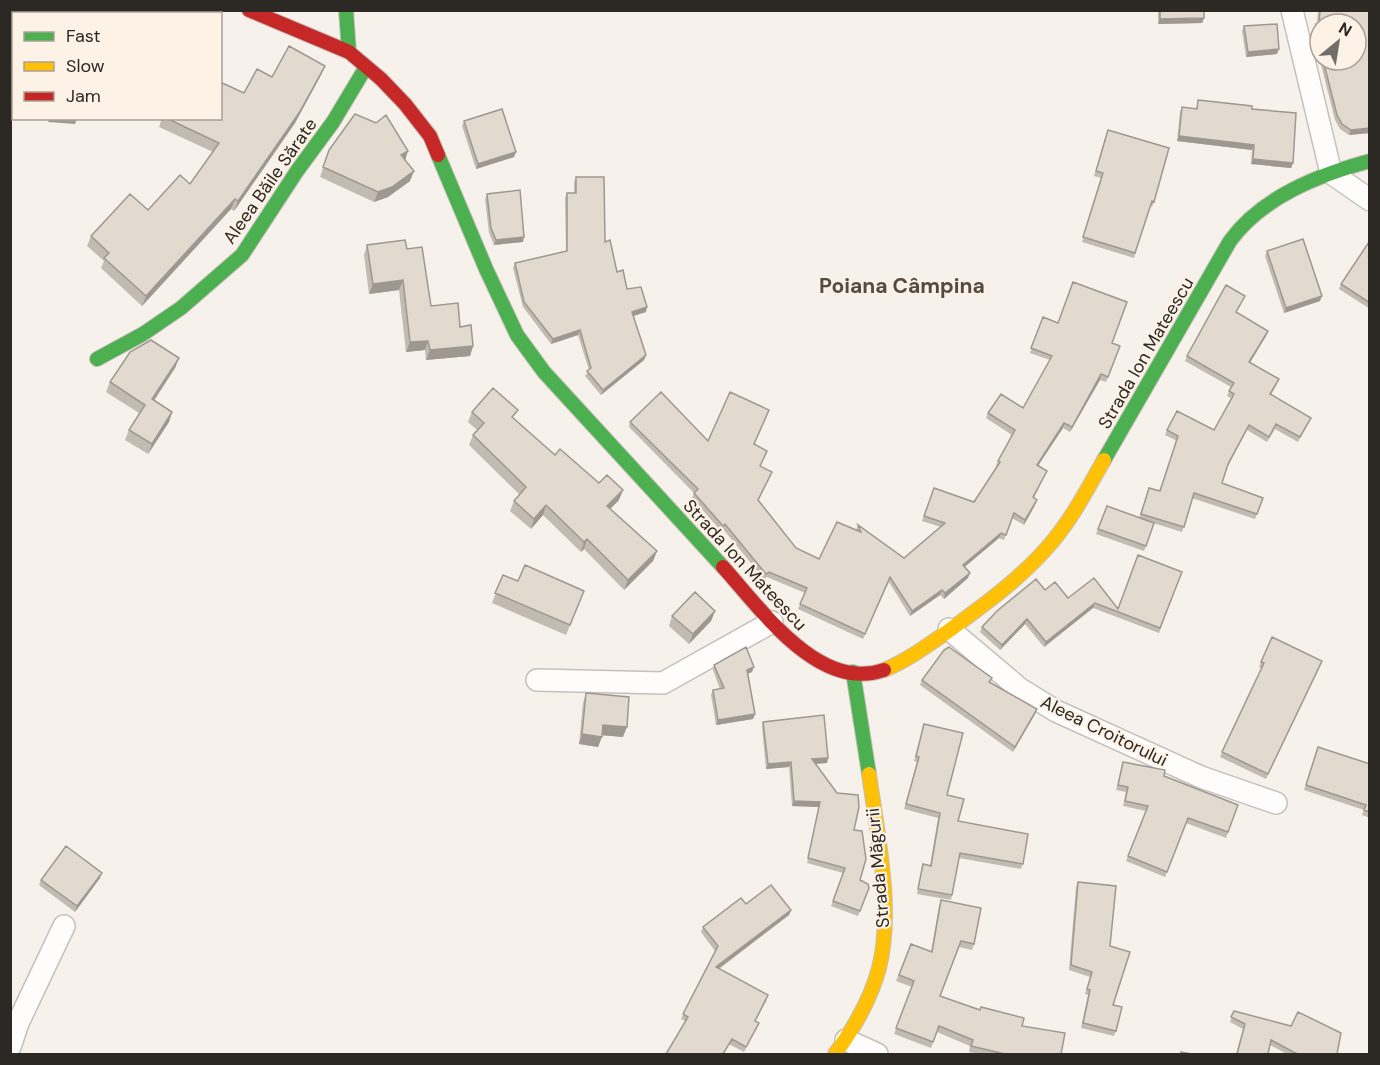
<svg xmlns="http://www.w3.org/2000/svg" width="1380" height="1065" font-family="'DM Sans',sans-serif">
<rect width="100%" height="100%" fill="#f7f1eb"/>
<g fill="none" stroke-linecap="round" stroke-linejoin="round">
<defs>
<path id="street" d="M1292,10L1331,173L1370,200
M70,14L79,10
M10,32L14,31
M949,629L1020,689L1056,711L1201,777L1276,803
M537,680L663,683L772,622
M846,1040L877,1054
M10,1047L18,1023L64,926"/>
<path id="fast" d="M346,10L349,52
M438,155L486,269L517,335L544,372L723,567
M97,359L143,334L181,308L242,255L297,171L333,122L366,67
M1104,460L1230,241C1262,197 1318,175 1370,161
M853,672L869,774"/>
<path id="slow" d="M884,670C906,661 927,646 947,632C984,605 1023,577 1052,542C1073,517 1088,488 1104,460
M835,1054C854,1028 871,999 879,968C894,910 877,832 869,774"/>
<path id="jam" d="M249,10L349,52L381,79L405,104L430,136L438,155
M723,567C760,608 819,693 884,670"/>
</defs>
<use href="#street" stroke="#c4c0bb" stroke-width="24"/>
<use href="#fast" stroke="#c4c0bb" stroke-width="16"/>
<use href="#slow" stroke="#c4c0bb" stroke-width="16"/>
<use href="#jam" stroke="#c4c0bb" stroke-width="16"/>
<use href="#street" stroke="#fefdfc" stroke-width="21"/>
<use href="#fast" stroke="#4caf50" stroke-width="14"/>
<use href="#slow" stroke="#ffc107" stroke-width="14"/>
<use href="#jam" stroke="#c62828" stroke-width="14"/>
</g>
<path fill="#c2bbb2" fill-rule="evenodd" d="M1158,10H1236L1204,11V18L1202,23L1158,24Z
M1318,10H1370V133L1349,135L1340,129L1335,120L1316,45L1314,29L1316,24H1317ZM1320,24L1356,60H1320Z
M1244,26L1277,54L1246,57L1242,31Z
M14,42V85H10V43Z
M325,66L321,75L295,123L234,211L231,209L142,306L101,268L104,261L87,246L91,236L148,210L190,184L213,152L159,127L162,118H220L244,93L272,77Z
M1198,100L1252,109L1293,163L1291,168L1251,164L1252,150L1177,141L1180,112L1182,107L1196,109Z
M464,121L516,152L514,157L476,169L462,126Z
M1106,135L1154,202L1152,207L1150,206L1134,258L1082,242L1101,178L1094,176Z
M329,150L405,160L410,181L388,197L374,202L320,177Z
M576,177L617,272L627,289L646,312L633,316L646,355L644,360L601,395L585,376L589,370L578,335L551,344L523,307L513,268L515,263L566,251L565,198L567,193H574V182Z
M487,194L523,242L494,245L489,233L485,199Z
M1370,242V309L1339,289L1341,284Z
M367,245L407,249L431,306L460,327L473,346L470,356L426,360L425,350L406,352L399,290L369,294L364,255Z
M1267,251L1320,301L1284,313L1265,256Z
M1245,296L1236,312L1268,331L1266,336L1250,363L1277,384L1271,395L1311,418L1298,442L1275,429L1267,442L1247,430L1227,468L1222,483L1263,498L1255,519L1192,498L1182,532L1153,523H1154L1144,551L1096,534L1107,506L1139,518L1149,488L1160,491L1177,441L1165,435L1167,430H1214L1231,398L1227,396L1231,387L1185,361L1187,356Z
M1043,317L1120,346L1106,382L1100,380L1070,432L1063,428L1038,466L1047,471L1034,498L1035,505L1024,525L1012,518L1004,540L999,538L964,567L968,578L944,599L940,595L910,616L889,582L863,639L798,609L805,593L767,577L764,579L723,529L721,531L692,498L694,493L629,427L630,422L708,441L754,444L767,451L760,466L772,472L758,501L796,548L819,559L856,530L858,525L904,558L941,527L922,521L934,488L974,502L997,467L996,466L998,461L1012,435L986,418L988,413L1023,408L1050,360L1030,353Z
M179,358L175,368L154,401L172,412L169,422L148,454L125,440L129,430L139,413L106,392L110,382Z
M472,412L515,419L555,455L619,500L610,509L657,551L653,561L624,590L584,549L581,552L543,515L531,529L510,511L514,501L520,495L469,445L473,435L477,430L468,422Z
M1182,572L1159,633L1093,608L1044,647L1025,624L1000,650L980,632L982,627L1045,590L1068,598L1118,609Z
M503,575L518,581L584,591L566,635L492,603Z
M715,611L711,621L689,644L669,626L672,616Z
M1322,661L1266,779L1220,757L1262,668L1259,667L1261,662Z
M714,665L752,672L747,674L755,714L753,719L716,725L711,695L713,690L720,689L713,670Z
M922,680L1035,714L1013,752L920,685Z
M586,693L623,737L602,735L598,747L579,744L583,703Z
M763,722L828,758L827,763L816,764L854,830L860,880L869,888L858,916L831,906L843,873L807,863L819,807L792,806L789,767L766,769L762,727Z
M924,724L947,795L958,821L1023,864L1021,869L959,858L952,895L951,900L917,894L923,864L930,866L938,818L904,809L917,762L914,761Z
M1318,747L1370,764V818L1362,815L1364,810L1304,790Z
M1123,762L1238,805L1226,838L1186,823L1165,877L1126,861L1146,811L1123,806L1126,792L1116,790Z
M100,878L75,912L39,885L41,880Z
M1078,882L1110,946L1113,1005L1116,1031L1114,1036L1081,1028L1088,995L1085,994L1090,977L1069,970L1076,887Z
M941,900L974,944L972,950L959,947L940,996L1022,1026L1061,1054H979L969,1052L970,1046L937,1032L931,1048L894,1034L912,987L896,981L911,944L931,952L939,906Z
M746,904L791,910L789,915L719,969L767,1000L755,1021L757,1028L744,1052L681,1019L715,951L701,932L703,927Z
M1234,1011L1337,1054H1287L1270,1045L1268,1054H1236L1243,1029L1230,1022Z"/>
<path fill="#9e9891" d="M1202,10H1236L1202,12Z
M1204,18L1202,23L1158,24L1160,19Z
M1279,49L1277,54L1246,57L1248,52Z
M325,66L321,75L295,123L234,211L238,201Z
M13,75L14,85H10V82Z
M49,118H77L75,124L48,122Z
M1370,128V133L1349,135L1351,130Z
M1179,136L1254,145L1252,150L1177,141Z
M408,151L405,161L401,155Z
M516,152L514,157L476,169L478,164Z
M1253,159L1293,163L1291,168L1251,164Z
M414,171L410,181L388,197L374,202L378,192Z
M235,199L231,209L142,306L146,296Z
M524,237L523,242L494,245L496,240Z
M403,280L399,290L369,294L373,284Z
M1322,296L1320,301L1284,313L1286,308Z
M647,307L646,312L630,317L632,312Z
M580,330L578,335L551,344L553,339Z
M1268,331L1266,336L1247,367L1249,362Z
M428,341L425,350L406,352L410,342Z
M473,346L470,356L426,360L430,350Z
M646,355L644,360L601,395L603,390Z
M179,358L175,368L148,409L152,399Z
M1101,374L1100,380L1070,432L1072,427Z
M172,412L169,422L148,454L152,444Z
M1064,423L1063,428L1035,470L1037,465Z
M1249,425L1247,430L1226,469L1228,464Z
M623,490L619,500L603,516L607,506Z
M1037,500L1035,505L1024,525L1025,520Z
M546,505L543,515L531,529L534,519Z
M1001,533L999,538L961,570L963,565Z
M587,539L584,549L581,552L584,542Z
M657,551L653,561L624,590L628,580Z
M970,573L968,578L944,599L945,593Z
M942,590L940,595L910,616L912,611Z
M1095,603L1093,608L1044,647L1046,642Z
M715,611L711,621L689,644L693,634Z
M1027,619L1025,624L1000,650L1002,645Z
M754,667L752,672L745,675L747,670Z
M1037,709L1035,714L1013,752L1015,747Z
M755,714L753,719L716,725L718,720Z
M603,725L627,727L623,737L599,735Z
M582,734L602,737L598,747L579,744Z
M828,758L827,763L810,764L812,759Z
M791,762L789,767L766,769L768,764Z
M794,801L820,802L819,807L792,806Z
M102,873L100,878L75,912L77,906Z
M791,910L789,915L714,972L716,967Z"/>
<path fill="#e2d9cf" stroke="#9e9891" stroke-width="1.5" d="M105,10H140L141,14H105L104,11Z
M1160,10H1204V18L1160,19Z
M1320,10H1370V128L1351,130L1342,124L1337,115L1323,60H1356V24H1320V48L1316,24H1319Z
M1277,24L1279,49L1248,52L1244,26Z
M14,42V75L10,57V43Z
M289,46L325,66L299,113L238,201L235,199L146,296L104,258L109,253L91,236L130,194L148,210L180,175L190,184L219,143L166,118H220V82L244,93L257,69L272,77Z
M1198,100L1252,106V109L1296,113L1293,163L1253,159L1254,145L1179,136L1182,107L1197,109Z
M502,109L516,152L478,164L464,121Z
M355,114L376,123L386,115L408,151L401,155L414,171L392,187L378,192L323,167L329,150Z
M1108,130L1169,148L1154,202L1152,201L1135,253L1083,237L1103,173L1096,171Z
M576,177H604L605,242L610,240L617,272L623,270L627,289L641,287L647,307L632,312L646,355L603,390L587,371L591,368L580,330L553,339L524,302L515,263L567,251V193H576Z
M520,190L524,237L496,240L491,228L487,194Z
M1303,239L1322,296L1286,308L1267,251Z
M405,240L407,249L422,247L431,306L458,303L460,327L471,325L473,346L430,350L428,341L410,342L403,280L373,284L367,245Z
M1369,242H1370V303L1341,284Z
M1073,282L1127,302L1112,343L1120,346L1108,377L1101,374L1072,427L1064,423L1037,465L1047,471L1033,497L1037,500L1025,520L1014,513L1006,535L1001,533L963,565L970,573L945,593L942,590L912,611L890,577L865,634L800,604L807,588L769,572L766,574L725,524L723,526L694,493L698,489L630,422L661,392L708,441L730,392L769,410L754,444L767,451L760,466L772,472L758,500L796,548L819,559L837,522L861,532L858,525L904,558L945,523L924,516L934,488L974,502L1000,462L998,461L1015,430L988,413L1001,394L1023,408L1052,356L1031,348L1043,317L1058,323Z
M1226,285L1245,296L1236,312L1268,331L1249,362L1279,379L1270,394L1311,418L1300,437L1276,424L1269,437L1249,425L1228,464L1222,483L1263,498L1257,514L1194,493L1184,527L1141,514L1149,488L1160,491L1178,436L1167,430L1177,411L1214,430L1234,394L1229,391L1234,383L1187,356Z
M151,340L179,358L152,399L172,412L152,444L129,430L145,405L110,382L130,352Z
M493,388L518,410L512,417L555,455L560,449L599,483L607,475L623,490L607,506L657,551L628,580L587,539L584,542L546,505L534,519L514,501L526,487L473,435L484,423L472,412Z
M1107,506L1154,523L1146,546L1098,529Z
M1138,555L1182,572L1160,628L1095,603L1046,642L1027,619L1002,645L982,627L997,611L1036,579L1045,590L1055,582L1068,598L1094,578L1118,609Z
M525,565L584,591L570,625L495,593L503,575L518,581Z
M695,592L715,611L693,634L672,616Z
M1272,637L1322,661L1268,774L1222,752L1264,663L1261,662Z
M746,647L754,667L747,670L755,714L718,720L713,690L724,688L714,665Z
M949,647L992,678L989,682L1037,709L1015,747L922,680L944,650Z
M586,693L629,697L627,727L603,725L602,737L582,734Z
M824,715L828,758L812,759L837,793L858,795L859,807L854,830L862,831L866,859L860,880L868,884L869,888L860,911L833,901L845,868L808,858L820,802L794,801L791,762L768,764L763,722Z
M924,724L963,733L947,795L964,799L958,821L1028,834L1023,864L960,853L952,895L918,889L923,864L931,866L940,813L906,804L919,757L916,756Z
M1318,747L1370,764V812L1364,810L1366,805L1306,785Z
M1123,762L1165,770L1164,776L1238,805L1228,832L1188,818L1167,872L1128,856L1148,806L1125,801L1128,787L1118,785Z
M66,846L102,873L77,906L41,880Z
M1078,882L1116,886L1110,946L1130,952L1113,1005L1122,1007L1116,1031L1083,1023L1090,990L1087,989L1092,972L1071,965Z
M771,885L791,910L716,967L768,995L755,1021L759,1023L746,1047L732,1039L723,1054H666L688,1017L683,1014L718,946L703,927L741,898L746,904Z
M941,900L981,908L974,944L961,941L940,996L980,1010L981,1007L1024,1018L1022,1026L1065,1033L1061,1054H1005L971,1046L973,1040L939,1026L933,1042L896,1028L914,981L899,975L911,944L932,952Z
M1234,1011L1291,1026L1298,1012L1341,1033L1337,1054H1297L1271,1040L1268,1054H1237L1245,1024L1231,1017Z
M1181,1052L1192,1054H1181Z"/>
<g text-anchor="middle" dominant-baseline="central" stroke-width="4.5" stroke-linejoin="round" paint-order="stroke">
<g font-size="18" fill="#2c2824" stroke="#fcf2e6">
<text transform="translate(270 181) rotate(-55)">Aleea Băile Sărate</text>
<text transform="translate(1146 353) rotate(-60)">Strada Ion Mateescu</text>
<text transform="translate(745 565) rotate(47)">Strada Ion Mateescu</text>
<text transform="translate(1104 731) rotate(26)">Aleea Croitorului</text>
<text transform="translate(878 868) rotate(-95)">Strada Măgurii</text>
</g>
<g font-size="21" font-weight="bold" fill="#534b42" stroke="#fcf2e6">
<text x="902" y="286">Poiana Câmpina</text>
</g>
</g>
<rect width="1380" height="1065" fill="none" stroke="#2c2824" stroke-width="24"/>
<rect x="12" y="12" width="210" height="108" fill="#fcf2e6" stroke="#a9a198" stroke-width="1.5"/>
<rect x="24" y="32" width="30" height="9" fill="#4caf50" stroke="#a9a198" stroke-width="1.5"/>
<text x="66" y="42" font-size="18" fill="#2c2824">Fast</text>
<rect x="24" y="62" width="30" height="9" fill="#ffc107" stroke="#a9a198" stroke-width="1.5"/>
<text x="66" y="72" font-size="18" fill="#2c2824">Slow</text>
<rect x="24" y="92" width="30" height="9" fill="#c62828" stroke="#a9a198" stroke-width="1.5"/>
<text x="66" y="102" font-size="18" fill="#2c2824">Jam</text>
<g transform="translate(1338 42) rotate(30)"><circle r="28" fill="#fcf2e6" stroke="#a9a198" stroke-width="1.5"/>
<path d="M0-4.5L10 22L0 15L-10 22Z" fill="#736e6a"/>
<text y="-9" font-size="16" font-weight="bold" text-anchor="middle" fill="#2c2824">N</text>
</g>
</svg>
